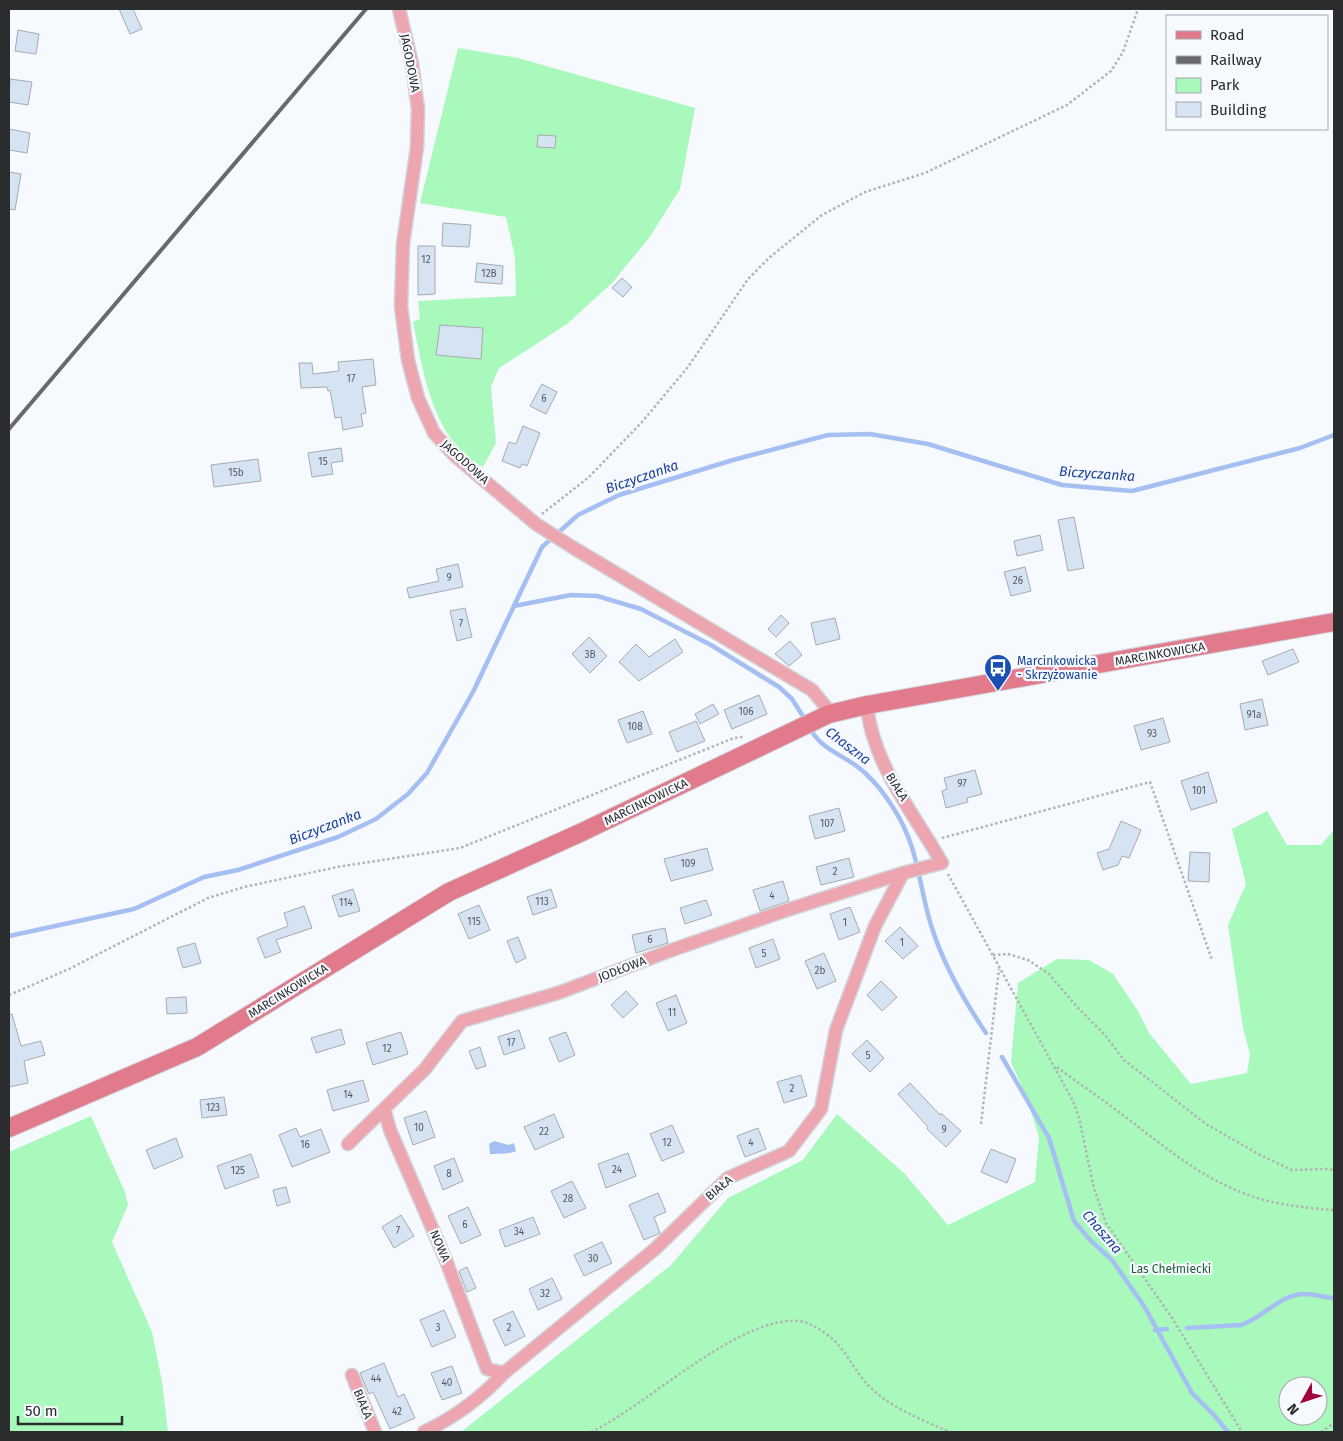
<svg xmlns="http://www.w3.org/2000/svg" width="1343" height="1441" font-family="'Fira Sans',sans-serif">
<rect width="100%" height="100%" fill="#f6f9fe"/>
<path fill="#a9f8bc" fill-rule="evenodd" d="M458,48L518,58L695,108L680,189L649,238L612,283L567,324L499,368L491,387L496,443L483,467C432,439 424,374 413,322L420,319L418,301L516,296L515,257L506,217L420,203Z
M1267,811L1287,845H1321L1334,830V1432H461L671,1265L728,1198L803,1160L837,1114L904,1173L948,1225L1035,1182L1039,1137L1026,1096L1011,1062L1018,983L1057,959L1089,960L1113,974L1138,1011L1149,1033L1191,1084L1247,1073L1250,1054L1243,1028L1228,925L1246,884L1232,829ZM1288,1386H1318V1416H1288Z
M91,1116L125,1192L128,1205L112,1242L152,1332L162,1382L168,1432H9V1152Z"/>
<path fill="#a6bff2" d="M494,1141L509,1145L514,1143L516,1151C511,1154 494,1154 490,1154L489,1144Z"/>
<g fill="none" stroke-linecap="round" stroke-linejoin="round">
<path stroke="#a6bff2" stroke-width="4.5" d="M514,606L571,595L597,596L641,609L711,645L779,687L792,699L806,721
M810,728C821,751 848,756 865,773C876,783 886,796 894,809C919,848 918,883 931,925C943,964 963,999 986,1033
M9,936L134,909L204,877L238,870L338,837L376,819L408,794L427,773L473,692L542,547L578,515L619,495L733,460L828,435L870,434L928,444L1062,485L1132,491L1300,448L1334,435
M1002,1057L1049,1138L1074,1221L1090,1240L1112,1260L1144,1306L1192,1393L1214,1415L1228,1432
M1187,1328L1241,1325C1263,1318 1279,1295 1303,1294C1314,1293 1324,1298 1334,1298
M1155,1330L1167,1329"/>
</g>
<path fill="#d6e3f3" stroke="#a7abaf" d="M119,9H133L142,29L130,34Z
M18,30L39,34L36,54L15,51Z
M10,79L32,82L28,105L9,102Z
M9,129L30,133L27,153L9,150Z
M538,135L556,136L555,148L537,147Z
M9,172L21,174L15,210L9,209Z
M443,223L471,225L469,247L442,246Z
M418,246H435V294L418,295Z
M477,263L503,266L502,284L475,282Z
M622,278L632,287L623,297L612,288Z
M440,325L483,328L481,359L436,355Z
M373,359L376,385L362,387L366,413L361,414L363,426L343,430L341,417L335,418L330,390L328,391L327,387L301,388L299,363H312L313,374L339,371L338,362Z
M542,384L557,392L546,414L530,406Z
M523,426L540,433L527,466L522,464L520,468L502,461L509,442L516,444Z
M341,448L343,461L331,463L333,474L312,477L308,453Z
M258,459L261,481L214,487L211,465Z
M1074,517L1084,568L1068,571L1058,520Z
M1040,535L1043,550L1017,556L1014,541Z
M458,564L463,587L409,598L407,588L439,581L436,569Z
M1025,567L1031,591L1011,596L1004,572Z
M465,608L472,637L457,641L450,611Z
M781,615L789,623L776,637L768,629Z
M835,618L840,639L816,645L811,623Z
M589,637L607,656L590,673L572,654Z
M675,639L683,652L639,681L619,662L636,644L649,657Z
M790,641L802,655L789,666L775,654Z
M1293,649L1299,662L1268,675L1262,661Z
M759,695L767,714L732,729L724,710Z
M1262,699L1268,725L1245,730L1240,704Z
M713,704L719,714L700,724L695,714Z
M643,711L652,734L627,743L618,720Z
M1163,718L1170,742L1141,750L1134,726Z
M696,721L705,741L677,752L669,732Z
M975,770L982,794L967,798L968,802L946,808L942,791L947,789L944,778Z
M1208,772L1217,802L1191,810L1181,781Z
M839,808L845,831L815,839L809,816Z
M1121,821L1141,830L1129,858L1122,856L1118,865L1103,870L1097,853L1109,849Z
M707,848L713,870L671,881L664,859Z
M1190,852L1210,853L1209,882L1188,881Z
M849,858L854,877L821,885L816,867Z
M783,881L789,901L760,911L753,890Z
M353,889L360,911L339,917L332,896Z
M551,889L557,907L533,915L527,897Z
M706,900L712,915L685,924L680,908Z
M479,905L490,930L469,939L458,914Z
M304,906L312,928L276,940L281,952L265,958L257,938L288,926L284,913Z
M850,907L860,932L839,940L830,914Z
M900,927L918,946L903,959L885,941Z
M665,928L668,943L636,953L632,935Z
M518,937L526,958L516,963L507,941Z
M773,939L780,959L756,968L749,948Z
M195,943L201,963L183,968L177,948Z
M824,953L836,981L817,989L805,961Z
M881,981L897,997L882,1011L867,995Z
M626,991L638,1004L623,1018L611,1005Z
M676,995L687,1023L668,1031L656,1003Z
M186,997L187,1013L167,1014L166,998Z
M12,1014L21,1046L41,1041L45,1055L24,1061L28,1083L9,1087V1015Z
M341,1029L345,1044L316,1053L311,1038Z
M519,1030L525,1048L504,1055L498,1037Z
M401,1032L408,1054L373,1065L366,1043Z
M566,1032L575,1055L559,1062L549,1038Z
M867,1040L884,1058L870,1072L852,1054Z
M480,1047L486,1066L476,1069L469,1051Z
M801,1075L807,1096L784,1103L777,1082Z
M363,1080L369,1101L333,1111L327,1090Z
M910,1083L940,1115L941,1113L961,1131L946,1147L927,1129L928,1127L898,1094Z
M224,1097L227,1115L202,1118L200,1100Z
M426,1111L435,1137L413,1145L404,1118Z
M554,1114L564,1137L535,1150L524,1127Z
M672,1125L684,1152L662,1161L650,1134Z
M296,1128L300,1137L321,1129L330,1152L292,1167L279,1135Z
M758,1128L766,1149L745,1157L737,1136Z
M176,1138L183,1157L154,1169L146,1150Z
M991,1149L1016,1159L1007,1183L981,1172Z
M628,1153L636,1176L606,1188L598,1164Z
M251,1154L259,1177L225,1189L217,1166Z
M454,1158L463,1181L443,1190L434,1166Z
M572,1181L586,1208L564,1218L551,1191Z
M286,1187L290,1202L277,1206L273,1190Z
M658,1193L666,1212L654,1217L660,1233L644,1240L629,1205Z
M468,1207L481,1235L461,1244L448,1216Z
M401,1215L414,1236L394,1248L382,1227Z
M533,1217L540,1234L505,1247L499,1230Z
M602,1242L612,1263L584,1276L574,1255Z
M467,1267L476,1288L467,1292L459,1271Z
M552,1278L562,1299L538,1310L529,1289Z
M444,1310L456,1337L432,1347L420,1320Z
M513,1311L525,1336L505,1346L493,1320Z
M384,1363L398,1397L404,1394L415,1418L390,1429L373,1392L369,1394L360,1373Z
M452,1366L462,1393L442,1400L431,1373Z"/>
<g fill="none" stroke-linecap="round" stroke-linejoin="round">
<defs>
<path id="street" d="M399,9L412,64L418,109L417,147L403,244L401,306L408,360L418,398L434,433L455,456L536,524L572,547L812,690L826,707L829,714
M384,1109L390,1130L445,1258L487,1369L504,1373
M348,1144L425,1069L462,1021L558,993L672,950L787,910L903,873L942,863C914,813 872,764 867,705
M352,1375L375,1432
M424,1432C455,1417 481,1398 504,1373L655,1249L728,1178L789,1151L821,1109L836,1030L875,926L903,873"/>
<path id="secondary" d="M9,1128L197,1047L449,892L580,833L829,714L867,705L1334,622"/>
</defs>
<use href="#street" stroke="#d1d4d9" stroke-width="15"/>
<use href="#secondary" stroke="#d1d4d9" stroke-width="20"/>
<path stroke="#b0b3b7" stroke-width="2.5" stroke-dasharray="2.5 2.5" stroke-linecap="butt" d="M542,514L589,477L642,422L688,367L748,279L770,257L822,215L865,192L925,173L1067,105L1111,71L1123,52L1138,9
M942,838L1150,782L1212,960
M948,874L1073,1101L1079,1118L1094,1188L1106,1223L1172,1318L1242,1432
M993,955L1008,954L1028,960L1049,974L1078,1008L1105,1035L1124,1060L1206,1124L1260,1155L1292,1170L1327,1169L1334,1170
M9,995L69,969L208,898L244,887L337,867L460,848L734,738L743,737
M1057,1067C1076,1082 1097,1095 1116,1110C1161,1143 1197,1177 1251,1196C1277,1205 1307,1208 1334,1210
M981,1124L999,969
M591,1432C648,1405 738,1316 799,1321C811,1323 819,1329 829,1336C846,1349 854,1371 869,1386C890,1408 923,1420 950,1432
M1321,1432L1334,1423"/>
<use href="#street" stroke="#eda6af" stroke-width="12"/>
<use href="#secondary" stroke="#e17a8b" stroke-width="18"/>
<path stroke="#67696c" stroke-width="4" d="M9,429L366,9"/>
</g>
<defs>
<symbol id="bus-pin" viewBox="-11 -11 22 30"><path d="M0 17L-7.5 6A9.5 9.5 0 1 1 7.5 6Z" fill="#1a4fb4" stroke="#f6f9fe"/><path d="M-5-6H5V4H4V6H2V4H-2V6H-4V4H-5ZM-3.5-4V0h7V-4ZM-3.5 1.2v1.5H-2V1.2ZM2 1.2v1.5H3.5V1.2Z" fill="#fff"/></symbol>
</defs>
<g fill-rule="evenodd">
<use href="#bus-pin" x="982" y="652" width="32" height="43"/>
</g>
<g text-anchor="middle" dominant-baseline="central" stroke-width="4.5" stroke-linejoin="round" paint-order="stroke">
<g font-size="10" fill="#565a5f">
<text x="426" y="260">12</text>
<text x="489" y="274">12B</text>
<text x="351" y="379">17</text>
<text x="544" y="399">6</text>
<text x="323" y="462">15</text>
<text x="236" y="473">15b</text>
<text x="449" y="578">9</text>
<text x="1018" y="581">26</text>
<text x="461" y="624">7</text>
<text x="590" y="655">3B</text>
<text x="746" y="712">106</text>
<text x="1254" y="715">91a</text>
<text x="635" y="727">108</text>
<text x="1152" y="734">93</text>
<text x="962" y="784">97</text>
<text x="1199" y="791">101</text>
<text x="827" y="824">107</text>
<text x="688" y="864">109</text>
<text x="835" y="872">2</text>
<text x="772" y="896">4</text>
<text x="542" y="902">113</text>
<text x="346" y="903">114</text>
<text x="474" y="922">115</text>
<text x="845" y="923">1</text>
<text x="650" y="940">6</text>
<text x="902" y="943">1</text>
<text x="764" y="954">5</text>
<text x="820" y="971">2b</text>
<text x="672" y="1013">11</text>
<text x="511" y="1043">17</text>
<text x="387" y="1049">12</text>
<text x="868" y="1056">5</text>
<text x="792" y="1089">2</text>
<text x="348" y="1095">14</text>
<text x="213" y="1108">123</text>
<text x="419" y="1128">10</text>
<text x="944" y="1130">9</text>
<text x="544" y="1132">22</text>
<text x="667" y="1143">12</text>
<text x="751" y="1143">4</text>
<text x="305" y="1145">16</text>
<text x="617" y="1170">24</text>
<text x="238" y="1171">125</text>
<text x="449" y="1174">8</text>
<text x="568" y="1199">28</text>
<text x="465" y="1225">6</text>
<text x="398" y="1231">7</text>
<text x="519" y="1232">34</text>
<text x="593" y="1259">30</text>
<text x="545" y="1294">32</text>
<text x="438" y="1328">3</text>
<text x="509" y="1328">2</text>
<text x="376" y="1379">44</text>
<text x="447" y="1383">40</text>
<text x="397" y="1412">42</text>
</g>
<g font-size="12" fill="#2b2c2e" stroke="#f6f9fe">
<text transform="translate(410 63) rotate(79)">JAGODOWA</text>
<text transform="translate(465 462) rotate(42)">JAGODOWA</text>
<text transform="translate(1160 654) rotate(-10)">MARCINKOWICKA</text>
<text transform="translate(897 787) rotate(58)">BIAŁA</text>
<text transform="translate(646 802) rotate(-26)">MARCINKOWICKA</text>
<text transform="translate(622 969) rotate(-21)">JODŁOWA</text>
<text transform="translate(288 991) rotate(-32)">MARCINKOWICKA</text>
<text transform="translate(719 1188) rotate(-40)">BIAŁA</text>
<text transform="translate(440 1246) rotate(67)">NOWA</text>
<text transform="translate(363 1404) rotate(68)">BIAŁA</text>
</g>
<g font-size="12" fill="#164399" stroke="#f6f9fe" text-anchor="start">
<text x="1017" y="661">Marcinkowicka<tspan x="1017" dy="14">- Skrzyżowanie</tspan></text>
</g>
<g font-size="12" fill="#1f5f35" stroke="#f6f9fe">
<text x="1171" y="1269">Las Chełmiecki</text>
</g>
<g font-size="14" font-style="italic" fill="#1b419f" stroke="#f6f9fe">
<text transform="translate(1097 474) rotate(4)">Biczyczanka</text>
<text transform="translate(642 477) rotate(-19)">Biczyczanka</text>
<text transform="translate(848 746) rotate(37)">Chaszna</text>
<text transform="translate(325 827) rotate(-21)">Biczyczanka</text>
<text transform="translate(1102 1232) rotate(49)">Chaszna</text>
</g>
</g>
<rect width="1343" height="1441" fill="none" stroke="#2b2c2e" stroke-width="20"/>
<rect x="1166" y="15" width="162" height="115" fill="#f6f9fe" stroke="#a5a7ab"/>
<rect x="1176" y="31" width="25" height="8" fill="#e17a8b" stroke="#a5a7ab"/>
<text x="1210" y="40" font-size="15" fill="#2b2c2e">Road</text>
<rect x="1176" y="56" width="25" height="8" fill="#67696c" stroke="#a5a7ab"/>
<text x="1210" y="65" font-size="15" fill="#2b2c2e">Railway</text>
<rect x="1176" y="78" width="25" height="15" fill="#a9f8bc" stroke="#a5a7ab"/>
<text x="1210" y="90" font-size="15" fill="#2b2c2e">Park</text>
<rect x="1176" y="102" width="25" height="15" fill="#d6e3f3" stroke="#a5a7ab"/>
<text x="1210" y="115" font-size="15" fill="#2b2c2e">Building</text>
<g transform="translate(1303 1401) rotate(230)"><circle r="24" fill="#f6f9fe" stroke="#a5a7ab"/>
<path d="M0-4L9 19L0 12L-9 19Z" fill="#a0023e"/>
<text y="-8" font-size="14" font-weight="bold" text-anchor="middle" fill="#2b2c2e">N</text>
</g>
<path d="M18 1416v8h104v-8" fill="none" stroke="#2b2c2e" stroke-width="2.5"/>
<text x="25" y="1416" font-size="15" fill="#2b2c2e" stroke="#f6f9fe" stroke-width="4" paint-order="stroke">50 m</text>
</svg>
